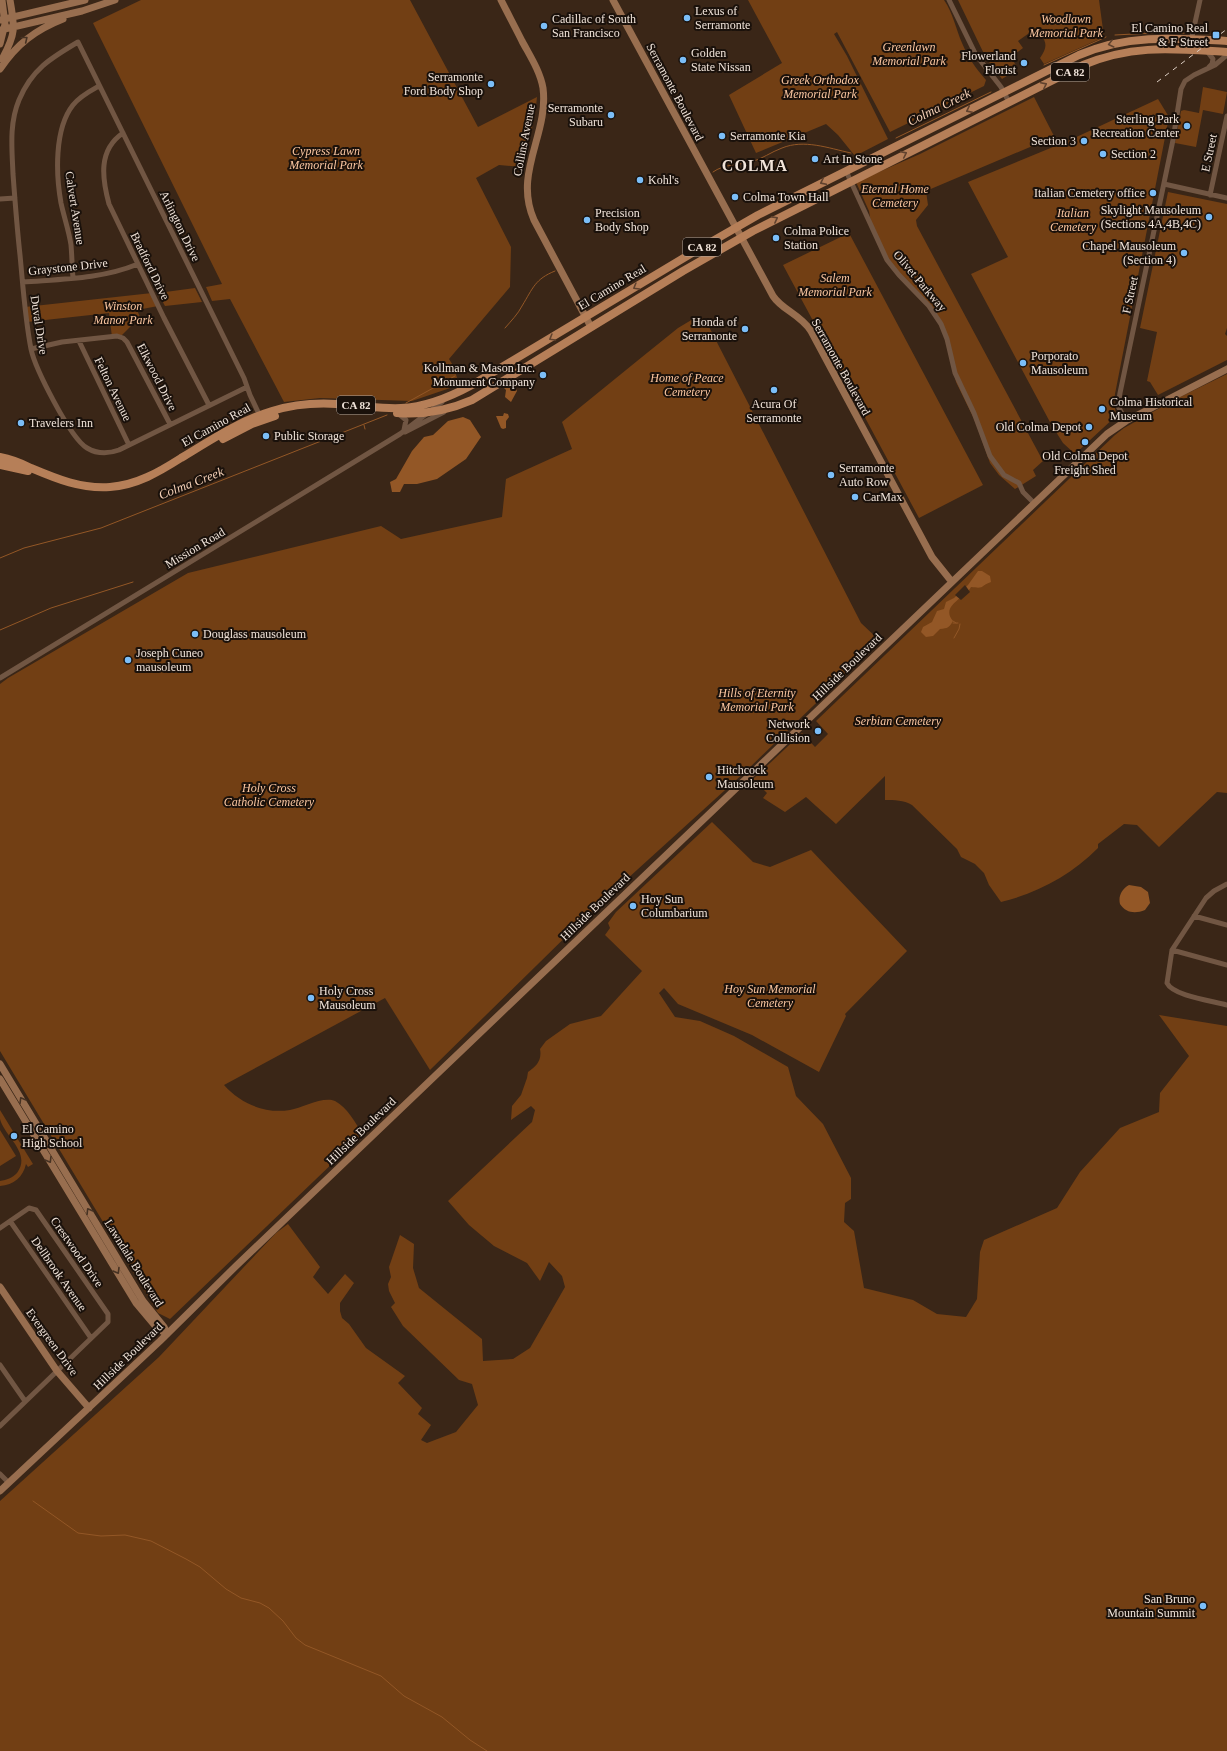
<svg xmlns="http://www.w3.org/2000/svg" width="1227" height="1751" font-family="Georgia,serif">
<rect width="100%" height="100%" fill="#3a2617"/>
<path fill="#723f14" d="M141,0H410L478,127L537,97L535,115L523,167L499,165L476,178L511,247L510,287L449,359L454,367L459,385L412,401L320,398L284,402L230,299L212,301L206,287L222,284L93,23Z
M748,0H944C953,13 956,29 962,43C968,57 976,69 986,80L984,86L890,132L837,32L834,34L847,56L888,139L855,156L838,135L826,124L756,153L729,95L787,60L782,63Z
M958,0H1099L1104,37L1044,64L1040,58C1046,49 1048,44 1041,35L1037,38L1032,31L1018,41L1023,48L1011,57L1018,69L1002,79L986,58Z
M1203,87L1227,92L1223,114L1203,110L1196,147L1175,143L1181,111L1184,110L1199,113Z
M1034,97L1054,136L1049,138V139L926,191L928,205L916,220L917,226L1043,461L1033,470L1036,476L1015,489L999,475L990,463L975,421L956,382L949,349L939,320L893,268L871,223L869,211L856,182L920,154Z
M1158,99L1169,117L1115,394L1114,401L1116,416L1075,454L1063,443L1051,424L971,274L1008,257L968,182L1070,140Z
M1168,192L1227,204V328L1225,334L1227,336V360L1158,395L1150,382L1147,381L1157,332L1140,328Z
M849,233L983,485L919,518L783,265Z
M195,288L202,302L165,306L158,293Z
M152,293L158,306L137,310L140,317L120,337H112L109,313L27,322L25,307Z
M698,316L705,319L861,623L880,641L746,771L594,909L430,1070L385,998L224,1085C241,1104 265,1114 290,1110C302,1108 323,1096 335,1101C348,1108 355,1123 363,1134L170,1319L158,1313L0,1051V684L8,678L188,573L381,526L401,539L502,517L506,479L572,449L562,422L642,357L678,328Z
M1227,374V793L1217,792L1159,847L1137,825L1124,824L1098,844V848C1071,875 1038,893 1001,902L989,885L984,873L975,864L961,857L957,849L912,805C903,800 895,800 885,800V776L836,824L806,797L785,812L763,798L767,793L753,779L802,733L815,747L828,734L816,721L1115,435L1124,428L1176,399Z
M712,822L753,862L770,867L811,850L907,951L845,1014L846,1016L819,1072L752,1035L678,1004L664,988L659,993L675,1017L700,1021L734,1036L788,1067L796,1096L823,1124L851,1178V1199L845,1203L844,1222L854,1231L864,1288L913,1300L937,1314L966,1317L977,1299L980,1252L984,1240L1057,1208L1080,1172L1120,1128L1159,1112L1160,1093L1189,1056L1159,1015L1227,1026V1751H0V1501L159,1357L276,1233L288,1224L320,1267L313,1277L328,1294L345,1274L354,1283L340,1303V1311L342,1318L349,1324L366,1348L405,1376L398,1383L422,1408L418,1414L431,1425L421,1440L427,1443L456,1432L478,1405L472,1384L459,1380L403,1326L391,1307L395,1303L389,1291L388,1284L391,1277L389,1267L400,1235L414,1244L413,1268L419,1288L482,1339L483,1361L513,1359L530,1348L565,1287L562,1276L549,1262L540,1281L527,1263L494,1246L469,1225L448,1201L532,1122L535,1110L531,1106L511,1120L512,1106L521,1095L527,1078L528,1072C537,1066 542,1060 540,1049L546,1041L570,1024L601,1016L642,971L605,935L610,928L608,923L616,912Z
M0,1110L33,1164L28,1167L26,1164C23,1177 14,1185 0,1186V1181C7,1180 12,1178 17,1173C32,1153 4,1136 0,1119C0,1116 0,1113 0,1110Z
M0,1130L16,1156L0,1166Z"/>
<path fill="#935726" d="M507,385L509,388H516L517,391L511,402L505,397L506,390L504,388Z
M504,413L508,414L509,417L506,421V428L503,429L501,428L496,416H503Z
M463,417L470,420L481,437L466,459L437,479L417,484H404L400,492H392L390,482L396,479L412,451L424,437L433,435L448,421Z
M978,571H982L990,576L991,582C979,586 986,589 971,587C965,598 940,606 953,621C949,628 948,628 940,629L933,636L926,637L921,632L923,627L932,622L937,611L944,609L946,602L954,598L968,585Z
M1129,885L1141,887L1148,892L1150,903L1145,910C1135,914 1126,913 1120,904C1118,896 1122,889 1129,885Z"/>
<path fill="#3a2617" d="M965,585L970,592L961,600L955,595Z"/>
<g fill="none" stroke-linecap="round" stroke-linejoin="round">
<path stroke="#935726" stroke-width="1" d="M1181,33H1184
M1115,35L1170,32
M1044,65L1106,37
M896,138L991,92
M713,172C724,164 738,165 751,162C762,159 771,152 782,148C804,139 828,148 851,153
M505,328C511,321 518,314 522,306C533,288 535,279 555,271
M406,403L455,376
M364,425L365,429
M0,558L24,548L101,528L387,415
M953,621L956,623
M953,623H958
M0,630L51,608L133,582
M954,638L959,629L960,624
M33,1501L78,1533L101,1536L125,1535L151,1541L186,1559L200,1567L226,1589L241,1598L260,1603L269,1608L283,1621L296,1638L305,1645L381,1676L404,1696L442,1717L470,1740L487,1751"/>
<path stroke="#715643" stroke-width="5" d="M949,0L976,55L1001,87L1009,102
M1189,50L1200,0
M1207,51L1213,59L1212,64L1209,67
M123,133C98,150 102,178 109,204L164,318L209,405
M846,171L887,260L899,275L929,306L941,324L947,339L955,373L974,413L990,456L1004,475L1019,483L1023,492L1034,503
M1164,184L1227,198
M1210,195L1227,116
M0,199L15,198
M73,278C72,267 72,256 71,245C69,231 64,217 61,203C56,175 54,129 73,105C80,96 90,91 99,86
M23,282C62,279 102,279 138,264
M79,341L129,445
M31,349L62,342L117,336L123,338L127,342L170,424
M247,387L119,450C108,454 97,454 87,448C70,438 35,368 31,349C25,318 23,286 20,255C17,228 15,201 13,174C12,149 9,124 19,100C32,69 51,58 78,42L244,378L250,395L260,416
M399,414L406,420L404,430
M1126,421L1118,406L1120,393L1173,140L1181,89L1185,81L1194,75L1215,65L1227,55
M405,432L444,412
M0,678L400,434L442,402
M1227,884L1214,891L1206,898L1172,950L1167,983C1173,996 1213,1001 1227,1005
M1194,916L1227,925
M1172,950L1227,965
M10,1221L91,1338
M0,1228L29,1208L36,1210L108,1314V1322L0,1426
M0,1365L25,1401
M0,1474L9,1483"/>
<path stroke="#986e4f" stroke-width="7" d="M501,0C508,14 515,27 522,41C530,56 540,71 543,88C549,134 513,173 534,220L591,327
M613,0L773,296C782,310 800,314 811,331L932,557L952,582
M0,20L85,0
M0,30L82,11L115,0
M0,44L5,24L2,0
M2,59C16,34 15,28 10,0
M0,69C17,44 35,30 63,19
M0,1064L143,1301L164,1327L167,1334
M0,1079L136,1303L157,1328L167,1334
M0,1287L57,1371L89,1408
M0,1491L160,1341L236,1266L1107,434L1126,421L1227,369"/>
<path stroke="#b67f58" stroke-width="8" d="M397,413C422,415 449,410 472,400L683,271L753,231L1083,65C1134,44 1174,49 1227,52
M223,439L252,424L275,416
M0,457C11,459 21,463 31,468C57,479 81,489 110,487C137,485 159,472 181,458C211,440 239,421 272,411C297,403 324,402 350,405C367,406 384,409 401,408C427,407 450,397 472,385L692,253L758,215L1079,55C1127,34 1176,38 1227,41
M0,465L28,471"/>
<path stroke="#dccec3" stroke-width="1" stroke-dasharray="5 5" stroke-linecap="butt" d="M1157,82L1227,29"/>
</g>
<defs><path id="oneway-chevron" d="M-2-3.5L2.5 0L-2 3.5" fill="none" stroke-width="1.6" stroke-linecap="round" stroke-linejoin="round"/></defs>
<g stroke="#463223">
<use href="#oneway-chevron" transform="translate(25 39) rotate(-39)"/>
<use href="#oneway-chevron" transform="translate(22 1100) rotate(-121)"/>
<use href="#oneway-chevron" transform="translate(49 1160) rotate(59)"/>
<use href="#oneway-chevron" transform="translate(89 1211) rotate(-121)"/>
<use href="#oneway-chevron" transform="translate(117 1271) rotate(59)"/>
</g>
<g stroke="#60422e">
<use href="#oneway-chevron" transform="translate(1111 44) rotate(166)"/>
<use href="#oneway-chevron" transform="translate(1044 85) rotate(-26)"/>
<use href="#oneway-chevron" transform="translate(969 110) rotate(154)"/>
<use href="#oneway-chevron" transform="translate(904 154) rotate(-26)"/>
<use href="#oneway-chevron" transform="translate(823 182) rotate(154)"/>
<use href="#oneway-chevron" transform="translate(775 219) rotate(-28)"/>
<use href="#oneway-chevron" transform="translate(636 287) rotate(149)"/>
<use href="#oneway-chevron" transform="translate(552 338) rotate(149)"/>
</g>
<g fill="#7bbef8" stroke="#1a110b" stroke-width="1.5">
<circle cx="687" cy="18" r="4"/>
<circle cx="544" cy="26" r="4"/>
<rect x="1212" y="31" width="8" height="8" rx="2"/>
<circle cx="683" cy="60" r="4"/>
<circle cx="1024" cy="63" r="4"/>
<circle cx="491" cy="84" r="4"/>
<circle cx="611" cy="115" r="4"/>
<circle cx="1187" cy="126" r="4"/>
<circle cx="722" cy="136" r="4"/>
<circle cx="1084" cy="141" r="4"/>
<circle cx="1103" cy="154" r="4"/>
<circle cx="815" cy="159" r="4"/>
<circle cx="640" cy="180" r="4"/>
<circle cx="1153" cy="193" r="4"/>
<circle cx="735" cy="197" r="4"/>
<circle cx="1209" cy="217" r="4"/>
<circle cx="587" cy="220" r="4"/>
<circle cx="776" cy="238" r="4"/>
<circle cx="1184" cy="253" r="4"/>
<circle cx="745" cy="329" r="4"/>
<circle cx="1023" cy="363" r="4"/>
<circle cx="543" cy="375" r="4"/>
<circle cx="774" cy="390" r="4"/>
<circle cx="1102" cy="409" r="4"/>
<circle cx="21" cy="423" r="4"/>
<circle cx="1089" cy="427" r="4"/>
<circle cx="266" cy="436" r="4"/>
<circle cx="1085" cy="442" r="4"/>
<circle cx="831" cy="475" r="4"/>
<circle cx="855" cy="497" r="4"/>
<circle cx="195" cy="634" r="4"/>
<circle cx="128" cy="660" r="4"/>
<circle cx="818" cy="731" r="4"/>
<circle cx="709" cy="777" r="4"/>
<circle cx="633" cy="906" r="4"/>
<circle cx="311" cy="998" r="4"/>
<circle cx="14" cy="1136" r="4"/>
<circle cx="1203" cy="1606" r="4"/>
</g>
<g text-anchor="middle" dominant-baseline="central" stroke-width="4" stroke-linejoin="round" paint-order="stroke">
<g fill="#1a110b" stroke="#b0a59c" stroke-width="1">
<rect x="1051" y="63" width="38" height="18" rx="3"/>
<rect x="683" y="238" width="38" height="18" rx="3"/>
<rect x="337" y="396" width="38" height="18" rx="3"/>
</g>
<g font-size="11" font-weight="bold" fill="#f1e4da">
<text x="1070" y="72">CA 82</text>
<text x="702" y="247">CA 82</text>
<text x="356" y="405">CA 82</text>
</g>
<g font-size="12" fill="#f1e4da" stroke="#1a110b" text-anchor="start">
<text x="695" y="11">Lexus of<tspan x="695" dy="14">Serramonte</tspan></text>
<text x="552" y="19">Cadillac of South<tspan x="552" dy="14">San Francisco</tspan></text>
<text x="1208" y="28" text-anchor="end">El Camino Real<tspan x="1208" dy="14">&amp; F Street</tspan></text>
<text x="691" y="53">Golden<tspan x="691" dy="14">State Nissan</tspan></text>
<text x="1016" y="56" text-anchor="end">Flowerland<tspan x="1016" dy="14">Florist</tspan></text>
<text x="483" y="77" text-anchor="end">Serramonte<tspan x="483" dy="14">Ford Body Shop</tspan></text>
<text x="603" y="108" text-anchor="end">Serramonte<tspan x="603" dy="14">Subaru</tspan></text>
<text x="1179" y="119" text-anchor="end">Sterling Park<tspan x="1179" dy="14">Recreation Center</tspan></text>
<text x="730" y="136">Serramonte Kia</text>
<text x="1076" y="141" text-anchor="end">Section 3</text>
<text x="1111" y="154">Section 2</text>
<text x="823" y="159">Art In Stone</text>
<text x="648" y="180">Kohl's</text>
<text x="1145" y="193" text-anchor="end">Italian Cemetery office</text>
<text x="743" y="197">Colma Town Hall</text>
<text x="1201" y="210" text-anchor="end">Skylight Mausoleum<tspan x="1201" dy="14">(Sections 4A,4B,4C)</tspan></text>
<text x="595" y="213">Precision<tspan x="595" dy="14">Body Shop</tspan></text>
<text x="784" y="231">Colma Police<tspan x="784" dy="14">Station</tspan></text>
<text x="1176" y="246" text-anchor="end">Chapel Mausoleum<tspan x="1176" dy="14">(Section 4)</tspan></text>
<text x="737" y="322" text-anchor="end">Honda of<tspan x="737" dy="14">Serramonte</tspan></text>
<text x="1031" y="356">Porporato<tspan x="1031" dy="14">Mausoleum</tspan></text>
<text x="535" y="368" text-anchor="end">Kollman &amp; Mason Inc.<tspan x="535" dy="14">Monument Company</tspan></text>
<text x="1110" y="402">Colma Historical<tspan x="1110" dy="14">Museum</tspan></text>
<text x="774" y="404" text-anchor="middle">Acura Of<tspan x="774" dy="14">Serramonte</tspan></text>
<text x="29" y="423">Travelers Inn</text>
<text x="1081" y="427" text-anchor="end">Old Colma Depot</text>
<text x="274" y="436">Public Storage</text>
<text x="1085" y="456" text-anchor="middle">Old Colma Depot<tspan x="1085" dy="14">Freight Shed</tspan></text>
<text x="839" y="468">Serramonte<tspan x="839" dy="14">Auto Row</tspan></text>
<text x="863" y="497">CarMax</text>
<text x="203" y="634">Douglass mausoleum</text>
<text x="136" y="653">Joseph Cuneo<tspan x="136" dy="14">mausoleum</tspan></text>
<text x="810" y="724" text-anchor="end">Network<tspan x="810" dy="14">Collision</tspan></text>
<text x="717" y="770">Hitchcock<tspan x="717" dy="14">Mausoleum</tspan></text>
<text x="641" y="899">Hoy Sun<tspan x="641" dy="14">Columbarium</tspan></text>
<text x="319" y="991">Holy Cross<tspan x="319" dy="14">Mausoleum</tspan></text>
<text x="22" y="1129">El Camino<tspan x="22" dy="14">High School</tspan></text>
<text x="1195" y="1599" text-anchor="end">San Bruno<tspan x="1195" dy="14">Mountain Summit</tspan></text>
</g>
<g font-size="12" font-style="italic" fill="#fcc7a1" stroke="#1a110b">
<text x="1066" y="19">Woodlawn<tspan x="1066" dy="14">Memorial Park</tspan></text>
<text x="909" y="47">Greenlawn<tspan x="909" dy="14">Memorial Park</tspan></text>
<text x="820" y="80">Greek Orthodox<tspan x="820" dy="14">Memorial Park</tspan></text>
<text x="326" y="151">Cypress Lawn<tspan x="326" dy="14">Memorial Park</tspan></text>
<text x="895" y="189">Eternal Home<tspan x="895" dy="14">Cemetery</tspan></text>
<text x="1073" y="213">Italian<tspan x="1073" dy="14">Cemetery</tspan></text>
<text x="835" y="278">Salem<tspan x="835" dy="14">Memorial Park</tspan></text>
<text x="123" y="306">Winston<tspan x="123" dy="14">Manor Park</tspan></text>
<text x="687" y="378">Home of Peace<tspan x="687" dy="14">Cemetery</tspan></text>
<text x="757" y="693">Hills of Eternity<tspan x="757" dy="14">Memorial Park</tspan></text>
<text x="898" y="721">Serbian Cemetery</text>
<text x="269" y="788">Holy Cross<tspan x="269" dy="14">Catholic Cemetery</tspan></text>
<text x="770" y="989">Hoy Sun Memorial<tspan x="770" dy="14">Cemetery</tspan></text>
</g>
<g font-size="12" fill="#f1e4da" stroke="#1a110b">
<text transform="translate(675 92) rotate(62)">Serramonte Boulevard</text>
<text transform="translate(524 140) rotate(-79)">Collins Avenue</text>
<text transform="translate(1209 153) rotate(-78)">E Street</text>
<text transform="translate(75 208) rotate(81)">Calvert Avenue</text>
<text transform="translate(180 226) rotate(64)">Arlington Drive</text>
<text transform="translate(150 266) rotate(64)">Bradford Drive</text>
<text transform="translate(68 267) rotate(-6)">Graystone Drive</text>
<text transform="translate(920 281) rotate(50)">Olivet Parkway</text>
<text transform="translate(612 287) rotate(-31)">El Camino Real</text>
<text transform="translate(1130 295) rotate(-78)">F Street</text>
<text transform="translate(39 325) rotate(81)">Duval Drive</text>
<text transform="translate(841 367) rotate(61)">Serramonte Boulevard</text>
<text transform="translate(157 377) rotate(63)">Elkwood Drive</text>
<text transform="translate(113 389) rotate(64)">Felton Avenue</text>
<text transform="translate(216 425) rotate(-29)">El Camino Real</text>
<text transform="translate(195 548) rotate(-31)">Mission Road</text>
<text transform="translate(847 667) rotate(-44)">Hillside Boulevard</text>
<text transform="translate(595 907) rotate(-44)">Hillside Boulevard</text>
<text transform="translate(361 1131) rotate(-44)">Hillside Boulevard</text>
<text transform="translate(77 1252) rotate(55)">Crestwood Drive</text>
<text transform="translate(134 1263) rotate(58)">Lawndale Boulevard</text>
<text transform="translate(59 1274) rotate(55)">Dellbrook Avenue</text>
<text transform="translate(52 1342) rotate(54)">Evergreen Drive</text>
<text transform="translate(128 1356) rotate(-44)">Hillside Boulevard</text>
</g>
<g font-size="13" font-style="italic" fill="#f3cfb6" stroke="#1a110b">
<text transform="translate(939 107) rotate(-26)">Colma Creek</text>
<text transform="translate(191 483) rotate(-21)">Colma Creek</text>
</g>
<g font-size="16" font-weight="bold" letter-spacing="1" fill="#f1e4da" stroke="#1a110b">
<text x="755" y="165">COLMA</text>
</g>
</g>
</svg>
